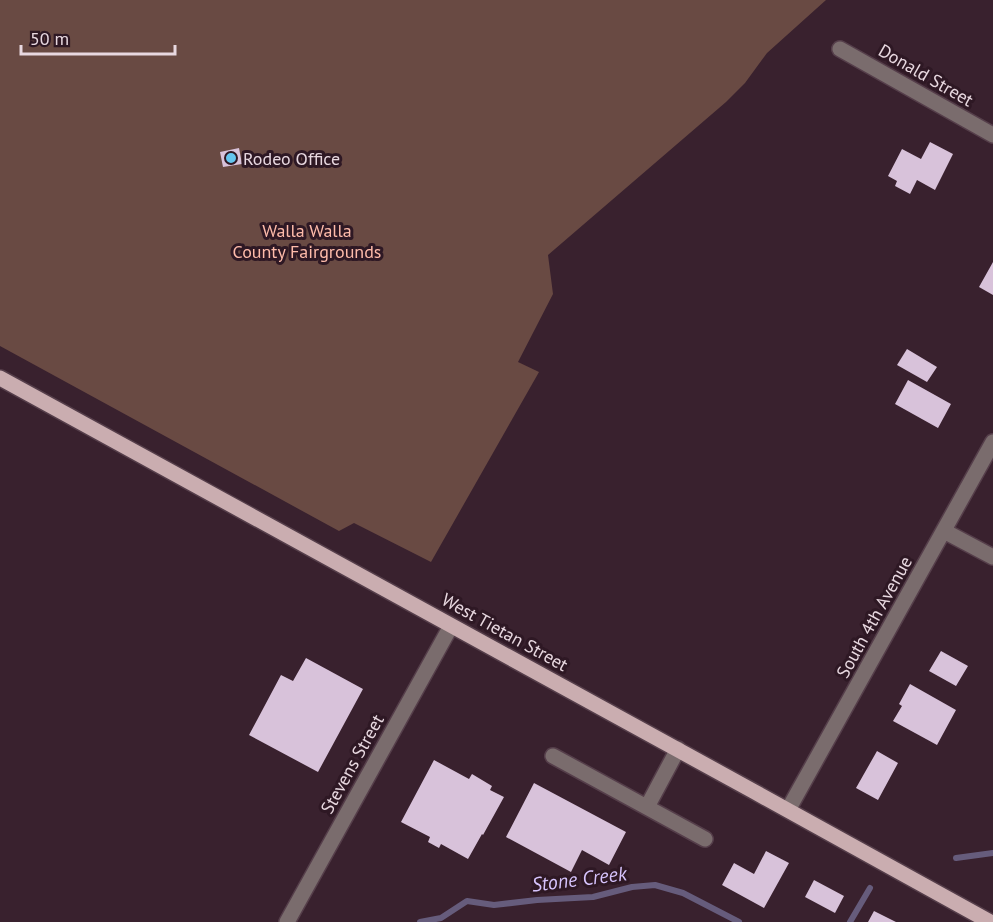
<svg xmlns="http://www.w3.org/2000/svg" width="993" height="922" font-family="'PT Sans',sans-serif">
<rect width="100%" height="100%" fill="#39212e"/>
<path fill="#694a43" d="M0,0H826L767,53L745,83L726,102L548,255L553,294L518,362L539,372L431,562L354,523L339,531L0,346Z"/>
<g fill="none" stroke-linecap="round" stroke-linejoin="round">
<path stroke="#665c7c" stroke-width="6" d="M956,858L993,853
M420,922L441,918L467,901L494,905L537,900L593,897L632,887L655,885L683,893L739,922
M850,922L870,888"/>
</g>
<path fill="#d8c2da" d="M930,142L953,154L935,190L917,180L910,194L895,186L897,181L888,176L902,149L921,159Z
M239,148L242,164L223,167L220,152Z
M993,262V295L979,287Z
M907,349L937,367L927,382L897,365Z
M908,380L951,404L938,428L895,404Z
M941,651L968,666L956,686L929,671Z
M306,658L363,689L318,772L249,735L281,675L293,681Z
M910,684L956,710L937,745L893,721L902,706L899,704Z
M877,751L898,763L878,800L856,788Z
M434,760L469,779L472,774L492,786L490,790L504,797L483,835L482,834L468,859L441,844L439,848L428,842L430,837L401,822Z
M534,783L626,832L609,865L582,850L571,872L506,837Z
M766,851L789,863L764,908L722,885L734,863L754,874Z
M814,880L844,896L835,913L805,897Z
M874,911L896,922H868Z"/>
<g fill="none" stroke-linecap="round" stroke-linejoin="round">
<defs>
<path id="minor" d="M840,49L993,135
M944,531L993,557
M553,756L705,839
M647,807L678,749
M788,810L993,442
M287,922L451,626"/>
<path id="major" d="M0,378L753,791L990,922"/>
</defs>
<use href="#minor" stroke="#553e4a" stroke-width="18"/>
<use href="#major" stroke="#553e4a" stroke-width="18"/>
<use href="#minor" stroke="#7a6c6d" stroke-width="15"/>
<use href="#major" stroke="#caadb0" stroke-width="15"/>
</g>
<circle fill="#65c5ee" stroke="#2e1824" stroke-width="2" cx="231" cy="158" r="6"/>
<g text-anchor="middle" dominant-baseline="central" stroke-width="6" stroke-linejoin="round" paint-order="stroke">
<g font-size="18" fill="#e8d8e0" stroke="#2e1824">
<text transform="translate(926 75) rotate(30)">Donald Street</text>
<text transform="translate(874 617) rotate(-61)">South 4th Avenue</text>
<text transform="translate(505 632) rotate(29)">West Tietan Street</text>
<text transform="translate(352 764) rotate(-61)">Stevens Street</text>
</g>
<g font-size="18" fill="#e8d8e0" stroke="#2e1824" text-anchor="start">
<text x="243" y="158">Rodeo Office</text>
</g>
<g font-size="18" fill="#febbaa" stroke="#2e1824">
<text x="307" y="230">Walla Walla<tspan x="307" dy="21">County Fairgrounds</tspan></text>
</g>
<g font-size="20" font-style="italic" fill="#d6c3fc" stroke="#2e1824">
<text transform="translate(579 879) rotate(-7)">Stone Creek</text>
</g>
</g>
<path d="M21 45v9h154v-9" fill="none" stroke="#e8d8e0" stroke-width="3"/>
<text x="30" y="45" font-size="18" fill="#e8d8e0" stroke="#2e1824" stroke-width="4.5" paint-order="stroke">50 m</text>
</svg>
